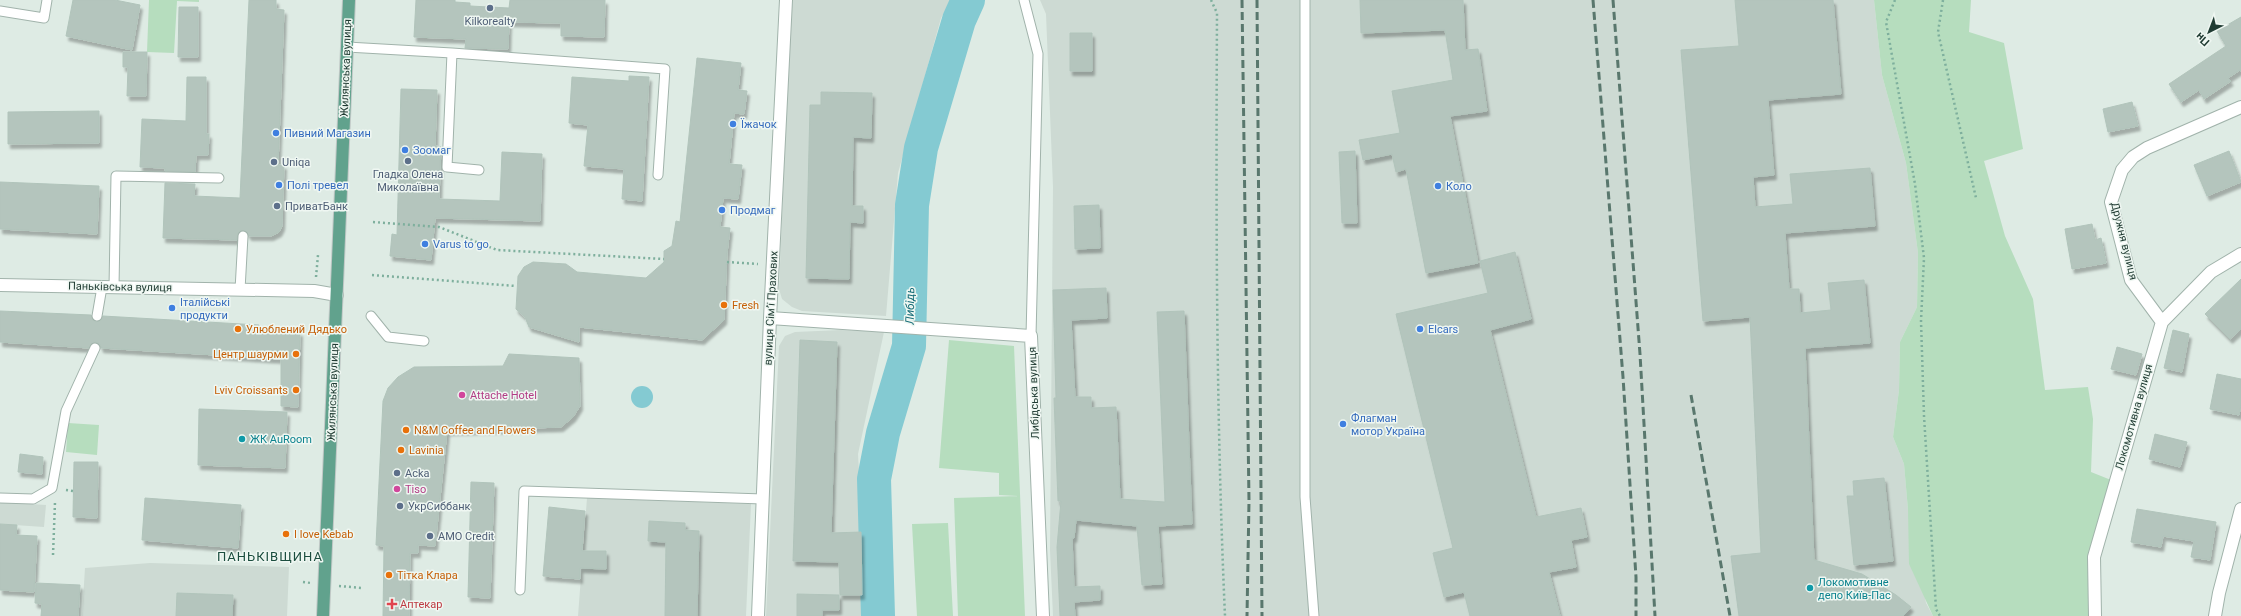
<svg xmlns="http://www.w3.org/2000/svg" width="2241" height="616" font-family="Roboto,sans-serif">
<defs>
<filter id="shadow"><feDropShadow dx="2.5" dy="4.5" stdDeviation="1" flood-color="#0004"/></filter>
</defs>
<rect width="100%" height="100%" fill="#deebe4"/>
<path fill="#cddad3" d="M791,0H951L941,18L898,173L886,316L802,311L792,307L782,299L779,289Z
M1040,0H1874L1882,75L1906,163L1918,253L1917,307L1900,342L1899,390L1893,437L1904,464L1908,510L1926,603L1933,616H1053L1050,550L1053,187L1046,14Z
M841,330L884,332L858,454L867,616H766L779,346L785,336L795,332Z
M587,498L751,504L746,616H578Z
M0,502L46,505L44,527L0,524Z
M150,563L289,567L287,616H82L85,568Z"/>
<path fill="#b6ddbe" d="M149,0H199V2L177,1L174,53L147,52Z
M1874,0H1971L1969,32L2004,43L2023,149L1984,161L2005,236L2033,299L2045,390L2088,387L2093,419L2091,472L2116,482L2094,557L2095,616H1933L1909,564L1908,510L1904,464L1893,437L1899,390L1900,342L1917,307L1918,253L1906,163L1882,75Z
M949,340L1014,346L1025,616H958L954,498L1018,496L999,495V473L939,468Z
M68,423L99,425L97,455L66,452Z
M948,523L953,616H917L912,524Z"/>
<path fill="#84cad2" d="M631 397a11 11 0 1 1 22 0a11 11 0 1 1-22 0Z"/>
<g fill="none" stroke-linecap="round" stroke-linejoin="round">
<path stroke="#84cad2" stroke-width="34" d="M878,616L874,479L883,433L909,346L912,205L921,148L959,20L968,0"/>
</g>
<path fill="#b4c5bd" stroke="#b1c4bb" filter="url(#shadow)" d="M73,0H115L140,5L132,50L66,36Z
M249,0H276V9L284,10L278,165H284L282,226L279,232L271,236H249L246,231H241L238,233L237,240L163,238L165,183L195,184L194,196L240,198Z
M416,0H455V2L470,3V6L509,8L510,0H605L604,37L561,36V23L509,22L508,49L465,48L466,39L414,37Z
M1360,0H1463L1465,50L1478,49L1487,111L1450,116L1478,263L1426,273L1406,169L1396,172L1392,154L1363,160L1359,140L1400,133L1392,91L1453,80L1445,30L1361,33Z
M1735,0H1833L1841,94L1768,100L1774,175L1753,177L1755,207L1793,204L1790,174L1870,168L1875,226L1785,233L1789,289H1799L1800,313L1831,310L1828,283L1864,280L1870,343L1805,348L1814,560L1862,574L1896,595L1911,607L1903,616H1739L1731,556L1761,553L1750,317L1703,321L1681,50L1739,46Z
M179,7H198V57H178Z
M2241,17V72L2240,70L2228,78L2231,81L2204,99L2199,90L2181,102L2169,84L2226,46L2217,31Z
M1070,33H1092V71H1070Z
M123,52H147L146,96H127L128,67H123Z
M697,58L741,63L738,90L747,91L744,114L734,113L729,164L742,165L738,199L723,198L720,227L730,228L727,253L724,320L702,340L579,327V342L529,327L525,317L516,309L518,276L524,267L533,262L566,264L577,272L646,278L664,262V251L672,246L676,221L680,222Z
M629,76L649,77L642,201L622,199L624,169L584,166L588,125L569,123L572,77L629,81Z
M187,77H206V134H209L208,155H196L195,172L165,171V168L140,167L142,119L186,121Z
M401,89L437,90L435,146L441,147L439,199L500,201L502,152L542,154L540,221L435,218L431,260L390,256L392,234L397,235Z
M821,92L872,93L871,138L853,137L852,206H863V223L850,222L849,279L806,278L810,105H821Z
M2132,102L2138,126L2108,132L2103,109Z
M99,111V143L8,144V112Z
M1355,151L1357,223H1342L1339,152Z
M2229,151L2241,182L2207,196L2194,165Z
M0,182L99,186L97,234L0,229Z
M1099,205L1100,248L1075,249L1074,206Z
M2092,224L2095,240L2101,238L2106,263L2072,269L2065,229Z
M1515,252L1531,319L1490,330L1536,517L1581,508L1587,537L1571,540L1576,567L1549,572L1560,616H1470L1464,592L1444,597L1433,553L1453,548L1396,314L1488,293L1480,261Z
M2241,279V329L2230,339L2205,314Z
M1106,288L1107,318L1071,320L1075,397H1091V408L1116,407L1120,499L1165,502L1157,312L1184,311L1192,524L1158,526L1162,584L1142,585L1137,526L1076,520L1074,538H1072L1074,587L1100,586V600L1074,602L1075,616H1060L1057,547L1061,501H1058L1054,398H1056L1053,290Z
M0,311L91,315L93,320L96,322L101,320L103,316L259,325V332H300L298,407L281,406V359L101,348L100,344L95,342L89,348L0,342Z
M2173,330L2189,334L2182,372L2164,368Z
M800,340L837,342L831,533L861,532L862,595H840L839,562L793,561Z
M2117,347L2142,354L2136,375L2111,369Z
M509,354L579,358L580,406L573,417L561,427L447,431L435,546L418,545V553H410L409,616H383L384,546L376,545L383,401L388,388L398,377L414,367L503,366Z
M2217,374L2241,379V405L2239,415L2210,409Z
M199,409L287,412L285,468L198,465Z
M2155,434L2187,442L2180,467L2149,459Z
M20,454L43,457L42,474L18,472Z
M74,462H98L97,518L73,517Z
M1884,478L1893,561L1854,565L1847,496H1854L1853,481Z
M471,482L494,483L490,598L468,597Z
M145,498L241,505L238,548L142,540Z
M549,507L585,511L582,551H606V569L580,568V579L543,576Z
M2137,509L2216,522L2210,560L2191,557L2194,541L2163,536L2161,547L2131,542Z
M649,521L685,523V530L699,531L697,616H665L666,542L648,541Z
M0,524L17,525L16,535L37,536L34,592L0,590Z
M36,583L80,585L78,616H41L42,604L35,603Z
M177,593L233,595L232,616H176Z
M797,594L839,595V610H822V616H797Z"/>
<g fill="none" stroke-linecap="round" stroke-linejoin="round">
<defs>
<path id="lane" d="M1024,0L1038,54L1031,336
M1305,0V497L1314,616
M0,11L44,18L47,0
M347,47L452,53L447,167L479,170
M452,53L665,69L658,175
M114,287L116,176L219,178
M240,290L243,236
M97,316L102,287
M371,316L388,337L424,341
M0,498L33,499L52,488L66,411L95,348
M520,590L524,491L763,499"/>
<path id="street" d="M0,285L314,291L337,295
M770,318L1031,336L1043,616
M2162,322L2131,280L2111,202L2122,170L2133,157L2147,148L2241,107
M758,616L770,318L786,0
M2095,616L2094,557L2162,322L2211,272L2241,254
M2215,616L2219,593L2241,509"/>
<path id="primary" d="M323,616L349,0"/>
</defs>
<use href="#lane" stroke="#a1b3ab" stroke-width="11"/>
<use href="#street" stroke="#a1b3ab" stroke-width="14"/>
<use href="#primary" stroke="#c0c8c6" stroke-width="14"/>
<path stroke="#7eaf9d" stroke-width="2.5" stroke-dasharray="2 3" stroke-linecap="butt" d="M1211,0L1217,13C1216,214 1216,415 1225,616
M1895,0L1886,22L1915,184L1924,258L1921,321L1924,416L1936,609L1940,616
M1943,0L1938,32L1976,198
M373,222L439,227L497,250L664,259
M727,262L758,264
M372,275L516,286
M316,277L318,255
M66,490L73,491
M53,555L55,502
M303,582L311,583
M339,586L362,588"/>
<use href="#lane" stroke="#fff" stroke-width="9"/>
<use href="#street" stroke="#fff" stroke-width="12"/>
<use href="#primary" stroke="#61a28d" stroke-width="12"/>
<path stroke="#59776d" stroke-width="3" stroke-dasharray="8 4" stroke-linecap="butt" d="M1242,0L1249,501L1247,616
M1257,0L1262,616
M1593,0L1623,377L1636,577V616
M1613,0L1640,354L1655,616
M1691,395L1730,616"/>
</g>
<g fill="#5c6f8a" stroke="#eff7f2" stroke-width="1.5">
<circle cx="490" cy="8" r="4"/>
<circle cx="408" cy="161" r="4"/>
<circle cx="274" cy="162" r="4"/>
<circle cx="277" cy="206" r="4"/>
<circle cx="397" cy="473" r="4"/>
<circle cx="400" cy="506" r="4"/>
<circle cx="430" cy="536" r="4"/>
</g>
<g fill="#3f7fe0" stroke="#eff7f2" stroke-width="1.5">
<circle cx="733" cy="124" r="4"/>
<circle cx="276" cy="133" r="4"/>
<circle cx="405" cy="150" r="4"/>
<circle cx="279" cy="185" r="4"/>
<circle cx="1438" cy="186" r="4"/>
<circle cx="722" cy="210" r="4"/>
<circle cx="425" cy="244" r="4"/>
<circle cx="172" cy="308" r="4"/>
<circle cx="1420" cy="329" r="4"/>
<circle cx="1343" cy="424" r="4"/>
</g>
<g fill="#e8710a" stroke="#eff7f2" stroke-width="1.5">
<circle cx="724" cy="305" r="4"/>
<circle cx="238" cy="329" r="4"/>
<circle cx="296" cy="354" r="4"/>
<circle cx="296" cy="390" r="4"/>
<circle cx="406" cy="430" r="4"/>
<circle cx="401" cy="450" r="4"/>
<circle cx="286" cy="534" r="4"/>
<circle cx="389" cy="575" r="4"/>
</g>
<g fill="#d1479c" stroke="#eff7f2" stroke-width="1.5">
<circle cx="462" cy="395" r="4"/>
<circle cx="397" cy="489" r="4"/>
</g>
<g fill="#0f9aa8" stroke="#eff7f2" stroke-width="1.5">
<circle cx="242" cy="439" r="4"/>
<circle cx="1810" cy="588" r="4"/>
</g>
<path fill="#e0444e" stroke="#eff7f2" stroke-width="1.5" d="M390 598h4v4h4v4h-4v4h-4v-4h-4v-4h4z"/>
<g text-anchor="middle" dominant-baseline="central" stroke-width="3" stroke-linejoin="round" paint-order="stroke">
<g font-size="11" fill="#4e5e75" stroke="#eff7f2" text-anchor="start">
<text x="490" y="21" text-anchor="middle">Kilkorealty</text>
<text x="282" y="162">Uniqa</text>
<text x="408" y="174" text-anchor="middle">Гладка Олена<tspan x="408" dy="13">Миколаївна</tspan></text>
<text x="285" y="206">ПриватБанк</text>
<text x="405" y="473">Acka</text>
<text x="408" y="506">УкрСиббанк</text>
<text x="438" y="536">AMO Credit</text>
</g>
<g font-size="11" fill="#1f3b32" stroke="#eff7f2">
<text transform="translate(346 68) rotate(-88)">Жилянська вулиця</text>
<text transform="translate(2124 241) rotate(76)">Дружня вулиця</text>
<text transform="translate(120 287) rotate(1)">Паньківська вулиця</text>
<text transform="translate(771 308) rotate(-87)">вулиця Сімʼї Прахових</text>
<text transform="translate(333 392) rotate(-88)">Жилянська вулиця</text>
<text transform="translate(1034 393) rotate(-92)">Либідська вулиця</text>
<text transform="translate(2134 417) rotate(-74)">Локомотивна вулиця</text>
</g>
<g font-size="11" fill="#366cbe" stroke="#eff7f2" text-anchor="start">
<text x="741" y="124">Їжачок</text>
<text x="284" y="133">Пивний Магазин</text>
<text x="413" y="150">Зоомаг</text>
<text x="287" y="185">Полі тревел</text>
<text x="1446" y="186">Коло</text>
<text x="730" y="210">Продмаг</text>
<text x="433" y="244">Varus to go</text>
<text x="180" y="302">Італійські<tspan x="180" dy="13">продукти</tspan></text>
<text x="1428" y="329">Elcars</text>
<text x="1351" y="418">Флагман<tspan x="1351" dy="13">мотор Україна</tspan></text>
</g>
<g font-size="11" fill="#c56008" stroke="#eff7f2" text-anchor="start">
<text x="732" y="305">Fresh</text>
<text x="246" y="329">Улюблений Дядько</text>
<text x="288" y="354" text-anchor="end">Центр шаурми</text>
<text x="288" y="390" text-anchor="end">Lviv Croissants</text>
<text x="414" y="430">N&amp;M Coffee and Flowers</text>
<text x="409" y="450">Lavinia</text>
<text x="294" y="534">I love Kebab</text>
<text x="397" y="575">Тітка Клара</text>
</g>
<g font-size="11" fill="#b23c85" stroke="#eff7f2" text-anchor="start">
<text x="470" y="395">Attache Hotel</text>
<text x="405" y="489">Tiso</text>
</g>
<g font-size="11" fill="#0d838f" stroke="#eff7f2" text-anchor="start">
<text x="250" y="439">ЖК AuRoom</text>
<text x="1818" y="582">Локомотивне<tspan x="1818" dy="13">депо Київ-Пас</tspan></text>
</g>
<g font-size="11" fill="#be3a42" stroke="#eff7f2" text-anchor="start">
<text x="400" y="604">Аптекар</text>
</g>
<g font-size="12" font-style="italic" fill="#186d78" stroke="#eff7f2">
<text transform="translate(910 306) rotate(-89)">Либідь</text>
</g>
<g font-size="13" letter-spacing="1" fill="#1b4d3e" stroke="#eff7f2">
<text x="270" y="556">ПАНЬКІВЩИНА</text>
</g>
</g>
<g transform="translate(2209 32) rotate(222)" stroke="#eff7f2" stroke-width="3" paint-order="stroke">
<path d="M0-3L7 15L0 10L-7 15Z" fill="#1f3b32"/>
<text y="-6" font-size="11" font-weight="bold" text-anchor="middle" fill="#1f3b32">Пн</text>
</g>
</svg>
